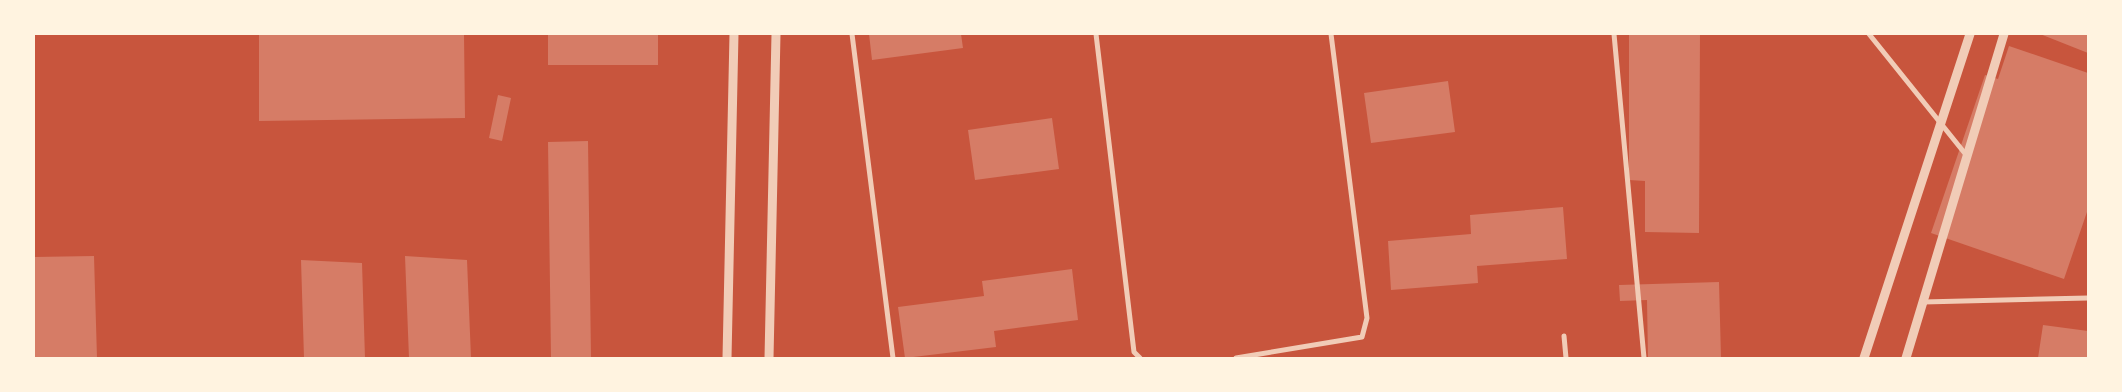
<svg xmlns="http://www.w3.org/2000/svg" width="2122" height="392" font-family="'Playfair Display',serif">
<rect width="100%" height="100%" fill="#c8553d"/>
<path fill="#d67c66" d="M259,34H464L465,118L259,121Z
M548,34H658V65H548Z
M869,34H961L963,48L872,60Z
M1629,34H1700L1699,233L1645,232V181L1629,180Z
M2040,34H2088V53Z
M2009,46L2088,73V209L2064,279L1931,233L1985,75L1998,79Z
M1448,81L1455,132L1371,143L1364,93Z
M498,95L511,98L502,141L489,138Z
M1052,118L1059,169L975,180L968,130Z
M588,141L591,358H551L548,142Z
M1563,207L1567,259L1477,266L1478,283L1391,290L1388,241L1471,234L1470,215Z
M94,256L97,358H34V257Z
M405,256L467,260L471,358H409Z
M301,260L362,263L365,358H304Z
M1072,269L1078,320L994,331L996,347L905,358L898,307L984,296L982,281Z
M1719,282L1721,358H1648L1647,300L1620,301L1619,285Z
M2043,325L2088,331V358H2038Z"/>
<g fill="none" stroke-linecap="round" stroke-linejoin="round">
<path stroke="#f1ccb7" stroke-width="5" d="M852,34L893,358
M1096,34L1134,352L1140,358
M1614,34L1644,358
M1869,34L1967,156
M1923,302L2088,298
M1564,336L1566,358
M1236,358L1362,337L1367,318L1331,34"/>
<path stroke="#f1ccb7" stroke-width="9" d="M727,358L734,34
M769,358L776,34
M1864,358L1970,34
M1906,358L2004,34"/>
</g>
<rect width="2122" height="392" fill="none" stroke="#fff3e0" stroke-width="70"/>
</svg>
